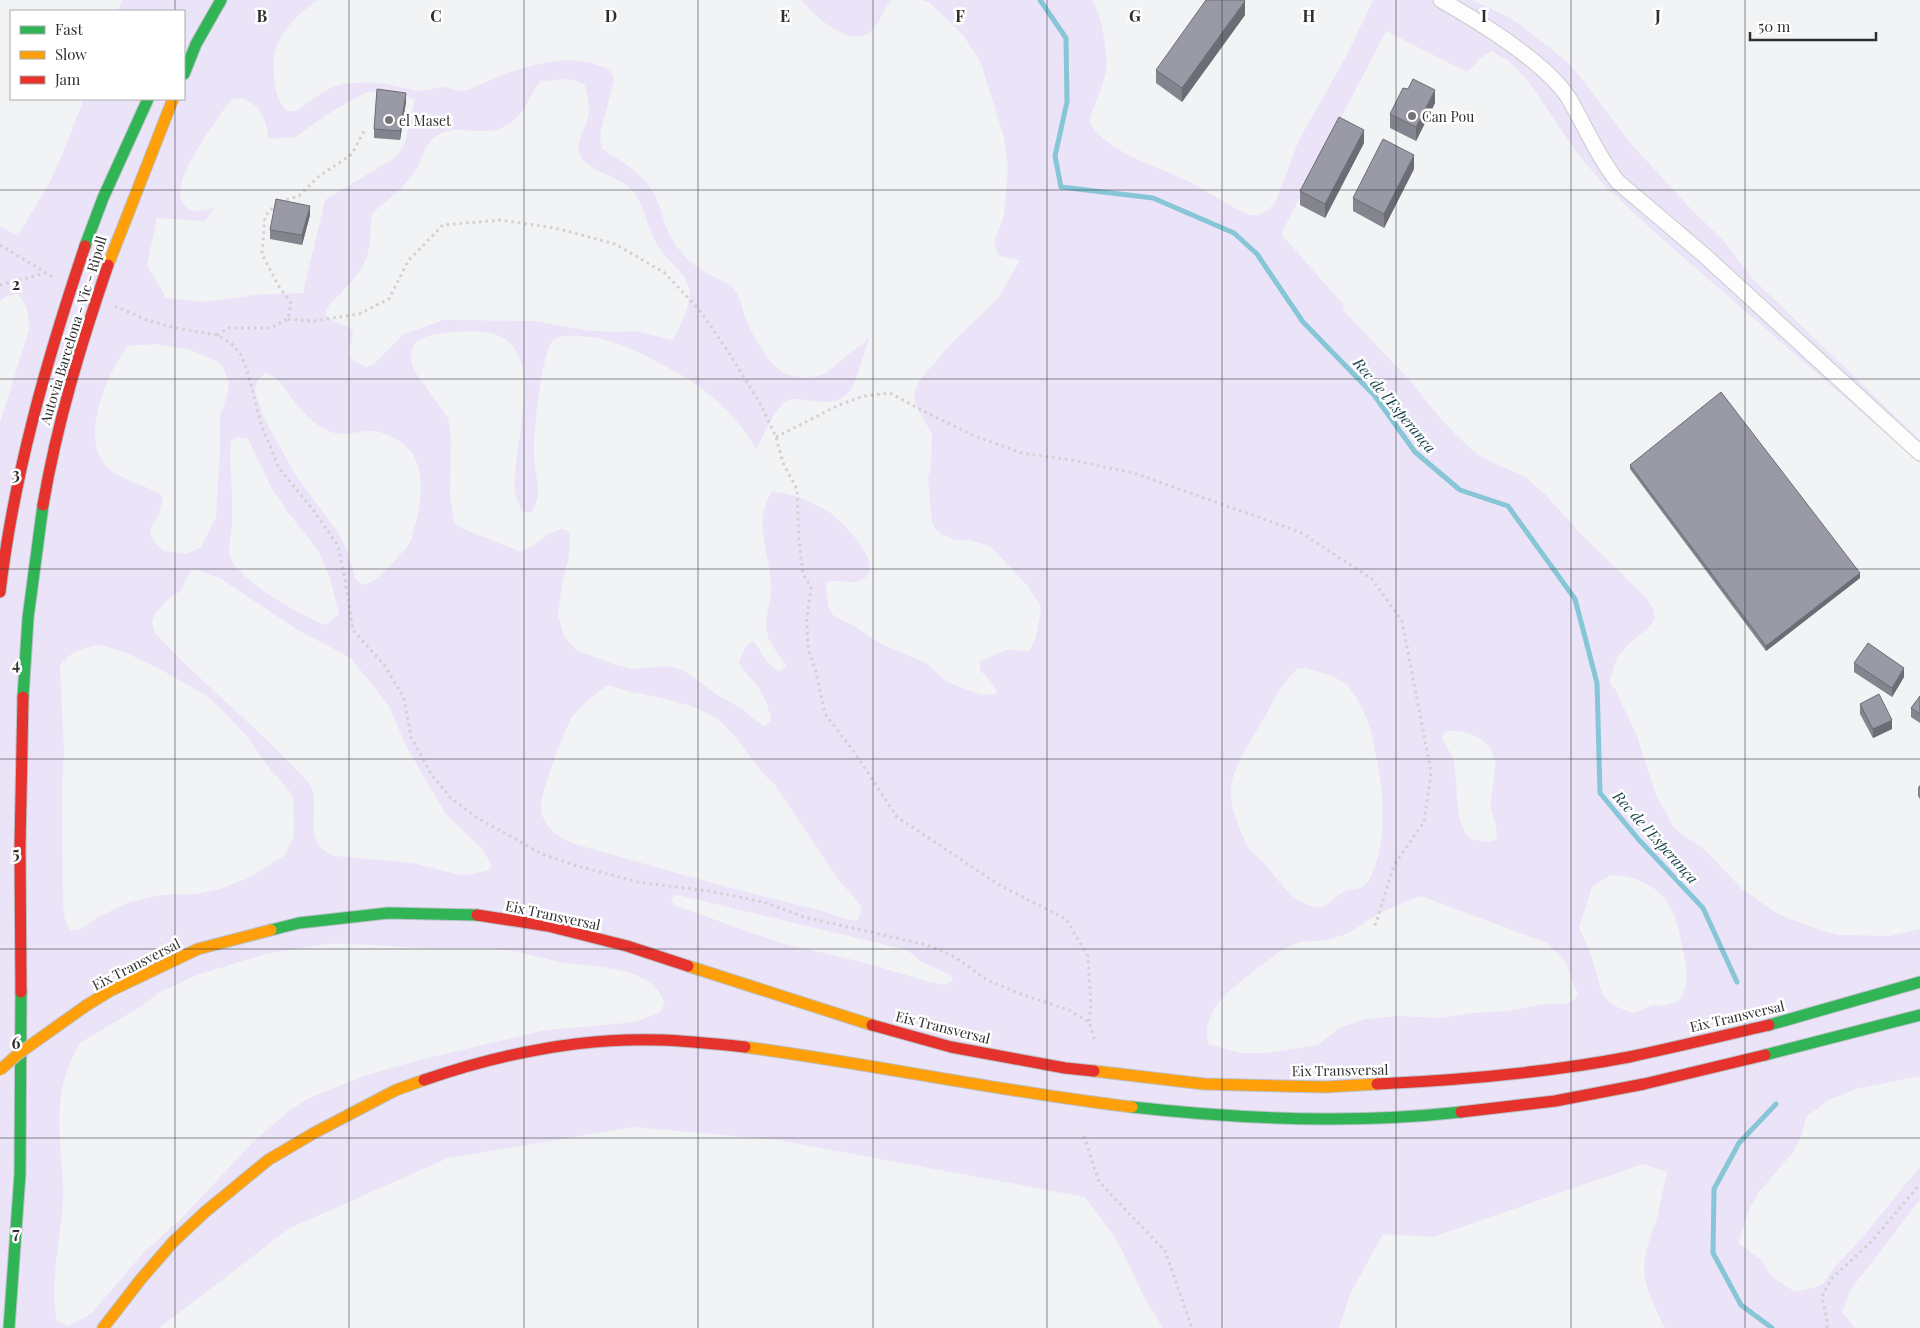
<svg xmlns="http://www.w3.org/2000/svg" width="1920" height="1328" font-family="'Playfair Display',serif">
<rect width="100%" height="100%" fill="#f1f3f5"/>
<path fill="#ebe3f7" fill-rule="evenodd" d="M123,0H317C292,19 269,41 274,76C276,92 276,98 287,111H296L326,90L342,84L368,82L386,84L418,91L444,87L461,91L469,90L503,74L530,66L548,62L568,60L588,62L606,68L612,73L614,81L601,130L600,139L602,149C621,161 649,177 657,200C666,223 665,234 683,254C691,264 703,271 714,277C721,280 728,282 733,288C741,297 742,309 746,320C752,334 765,357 777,368C789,380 813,380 827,372L869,338L855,382C838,420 800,390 785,402C774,410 763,436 756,449C739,420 715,396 688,379C679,373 670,369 661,364C635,349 611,338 580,336C571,336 558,334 552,342C541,357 533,434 534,454C534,475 545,494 531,512H524L520,507L515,493C512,454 536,384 516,350C511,341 501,336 491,333C477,329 423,331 414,344C409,353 411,366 416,373L448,418L451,438L450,495L454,522L461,528L519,551C536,549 544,531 564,529L570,533L569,557L562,584L558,615L564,636L576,650L616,665L633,669L666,666L683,670L719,696L743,709L756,721L765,726L771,720C769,711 767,700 761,692C755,681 745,674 739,662L746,646L753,641C763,652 765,666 780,671L786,666C780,654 769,645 767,632C764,618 771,604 771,590C772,556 751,524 772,492C788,491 815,503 829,512C842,521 891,569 859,581C850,584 837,580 828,581L826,588L829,609L834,616L856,627L879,643L926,663L945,680L952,684L980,694L988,695L997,693L994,685L980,670V661L1009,649L1028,652L1035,641L1041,612L1040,605L1027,585L991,547L970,540H955L941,534L935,529L932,521L928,479L931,463L932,434L917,408L914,393L920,380L949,346L998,298L1020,260L1000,256L995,248V240L1004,215L1008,167L1004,138L982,66L977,56L962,34L929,2L922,0H1091C1101,11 1109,56 1106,71C1103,88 1093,105 1089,122C1110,156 1159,165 1193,184C1212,194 1230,207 1250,215C1262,216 1269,210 1276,201L1299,140L1348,53L1373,0H1472L1506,16L1519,24L1570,64L1631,144L1692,210L1722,239L1753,279L1920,440V463L1651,229L1603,184L1574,149L1530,83L1509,61L1491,51L1480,59L1467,72L1386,31L1281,234L1343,304L1344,311L1413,384L1439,417L1458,437L1477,454L1493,463L1524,476L1545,494L1579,532L1647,599L1653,608L1655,617L1651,625L1629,644L1617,657L1609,682L1615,689L1637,736L1656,795L1670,821L1675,829L1706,851L1743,890L1780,915L1823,931L1840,935L1890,936L1920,929V1076L1856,1089L1829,1100L1806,1117L1802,1134L1794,1151L1759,1192L1749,1209L1739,1243L1762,1261L1768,1271L1774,1278L1795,1292L1817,1287L1825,1282L1832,1270L1861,1239L1920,1167V1200L1851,1289L1842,1312L1855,1328H1665C1657,1312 1648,1295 1645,1278C1641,1254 1652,1236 1658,1214C1661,1200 1664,1186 1667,1172L1643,1164L1433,1237L1383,1234L1350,1294L1339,1328H1163L1145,1299L1118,1242L1085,1197L778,1140L633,1127L448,1158L290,1228L159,1328H0V423L29,330C29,316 28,303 17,294L7,296L0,301V226L18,236L53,176L62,155L84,99H184V11H117ZM570,79L584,84C588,93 589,103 589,113C587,128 573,143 581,157C587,169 617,177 629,187C645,202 646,226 657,244C665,258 685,273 689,287C693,299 680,331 672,340L636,331L614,332L584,330L535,321L444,320L404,334L373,365L366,367L350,358L349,353L353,331C346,323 333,324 326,315C327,302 337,299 344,290C351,282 358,274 363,265C371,251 370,230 372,214L375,211C390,198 405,187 416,170C423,159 424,145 435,137C457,120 486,142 512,122C526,111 530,93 541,81ZM369,91L415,99L405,143L396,157L325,200L303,293L264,294L202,302L166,298L147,265L157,218L205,221L214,208C208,209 201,212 195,211C158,203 201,142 212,127C217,120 228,100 236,98C244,97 255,104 259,110C264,117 269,130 268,139L295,137L334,110ZM154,344L188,349L219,362L224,369L229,384L227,396L220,416V450L216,517L201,547L187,554L164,551L152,539L150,529L159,514L163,496C146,485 124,481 108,468C78,441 107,372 128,346ZM265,373C280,377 285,389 294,401C301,410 311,421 321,427C341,440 353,430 373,431C380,431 388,435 394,438C429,455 423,498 414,529C412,532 413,537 411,540C408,548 380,577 372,582C369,583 365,584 362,585L355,578L348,552L339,534L296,476L265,420L256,396L255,387L259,379ZM237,437L248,439L271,487L287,511L319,552L330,578L339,614L325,625C301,615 238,581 230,556C227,547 232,534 232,525C233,501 231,476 230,452L231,441ZM195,569L220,578L296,629L351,658L389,706L406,746L446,814L482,849L491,864L490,870L472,874L460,875L413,863L335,856C298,842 323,809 310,784L271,744L184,663L155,633L152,622L155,614L166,601L180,591L191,571ZM96,645L105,646L124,652L156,667L199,691L215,703L246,735L271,770L288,789L293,797L294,836L285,855L249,878L219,889L196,894L162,895L130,902L98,917L81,929L70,931L65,919L63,905L62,788L64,753L60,666C69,652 81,649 96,645ZM1305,668C1318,671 1333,675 1344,683C1361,697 1372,730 1375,750C1383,789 1388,828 1375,866C1372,873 1370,881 1364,886C1358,890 1349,888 1343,892C1334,897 1325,910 1314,907C1293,902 1279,882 1267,866C1262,860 1258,858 1253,853C1247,847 1242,835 1239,827C1234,814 1230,800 1231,786C1233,768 1254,735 1264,718C1274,700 1282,683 1297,669ZM608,685C643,698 693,698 722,723C742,741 754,767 775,785L838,879L862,907L858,920C850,922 828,912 818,910C738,891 658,868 578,845C558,837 540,827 541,803C544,786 564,729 573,716C582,704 596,693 608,685ZM1448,731C1471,729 1498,743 1495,770C1494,783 1490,797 1491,809C1493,819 1499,830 1496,840L1487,842L1471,839C1454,827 1458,782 1454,762C1452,753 1445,746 1442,737L1444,733ZM1610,875C1636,875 1662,887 1673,912C1678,924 1680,937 1683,950C1687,968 1690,985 1679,1001L1662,1006L1653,1005L1633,1013L1617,1007L1608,1001L1602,993L1592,958L1579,927L1592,887ZM678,895L907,950L922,962L946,973L954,979L945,985L929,982L866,963L780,943L674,905L671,899L674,896ZM1421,896L1547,943L1566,962L1574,987L1579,994L1573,1001L1564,1004H1544L1508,1011L1473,1013L1439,1018L1401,1016L1365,1019L1339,1028L1318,1045L1267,1053H1242L1209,1045C1197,1009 1241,981 1265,963C1275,955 1285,947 1297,943C1306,940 1315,942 1324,940C1331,939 1339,936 1346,934C1357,929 1365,921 1375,916C1389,908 1405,902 1421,896ZM325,944C359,943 393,947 428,948C453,949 478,947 504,950C523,952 541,958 560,962C593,968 651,964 665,1003L659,1013L637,1021L627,1023L546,1030L416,1061L367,1075L311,1097L290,1110L253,1142L180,1220L144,1252L91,1314L68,1326L57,1321C49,1285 61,1237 63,1200C64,1163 55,1126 62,1089C65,1073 72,1057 80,1043L143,1005L157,994L194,976L265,954Z
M801,0H892C883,9 881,20 873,29C852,52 815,16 801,0Z"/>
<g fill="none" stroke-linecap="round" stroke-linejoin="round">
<path stroke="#87c6d6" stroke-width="5" d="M1040,0L1066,38L1067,102L1055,156L1061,187L1153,198L1234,233L1257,254L1303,322L1374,395L1415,452L1460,490L1508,506L1575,599L1597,683L1600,793L1639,840L1703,908L1737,982
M1772,1328L1741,1305L1713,1253L1714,1189L1739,1143L1776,1104"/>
<defs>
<path id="street" d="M1441,0C1478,21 1545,62 1568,97C1585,125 1597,156 1618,182L1704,255L1920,453"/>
<path id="fast" d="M184,74L196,44L221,0
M85,246L103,198L148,99
M23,697L28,618L43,505
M271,930L299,923L388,913L477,915
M1769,1025L1920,982
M1765,1055L1920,1015
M1132,1107C1239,1119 1354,1124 1461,1112
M9,1328L20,1174L21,992"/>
<path id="slow" d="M108,265L173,99
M688,966L872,1025
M87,1005L110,991L198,949L271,930
M745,1047C874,1064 1002,1092 1132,1107
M1094,1071L1204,1084L1325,1087L1377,1084
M103,1328L141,1279L173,1242L205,1212L268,1160L314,1133L396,1090L424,1080"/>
<path id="jam" d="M43,505C57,423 81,344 108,265
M0,592C14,473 47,359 85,246
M477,915L548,926L627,946L688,966
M21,992L20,847L23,697
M872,1025L951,1047L1065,1068L1094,1071
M424,1080C500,1054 581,1037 661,1040C689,1041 717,1044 745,1047
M1377,1084C1461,1080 1546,1073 1629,1057C1676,1047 1722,1036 1769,1025
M1461,1112L1555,1101L1644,1084L1765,1055"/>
</defs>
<use href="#street" stroke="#c9cbcc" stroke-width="17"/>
<use href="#fast" stroke="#b9c1c7" stroke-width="13"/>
<use href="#slow" stroke="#b9c1c7" stroke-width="13"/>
<use href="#jam" stroke="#b9c1c7" stroke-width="13"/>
<path stroke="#d1d1d2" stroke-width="3" stroke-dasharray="2.5 4" stroke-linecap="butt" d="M0,245L53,277
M0,285L46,273
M115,306L149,321L181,329L217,335L231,343L241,355L247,370L261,424L279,468L314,511L338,546L345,579L353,630L385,666L404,698L411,737L431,774L451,798L476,817L542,854L574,865L638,882L708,891L764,902L804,917L927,945L955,957L987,980L1021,994L1069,1010L1089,1022L1095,1041
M288,319L313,321L359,314L389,299L408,261L443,225L500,220L555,228L615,244L665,273L701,312L729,353L761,405L776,437L783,463L797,489L799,541L803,574L811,587L807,620L808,648L816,672L825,714L855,753L897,817L1001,886L1066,919L1088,956L1091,1007L1089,1022
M217,335L228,328H270L288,319L291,303L278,285L262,254L265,216L278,202L299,196L318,177L352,154L364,131
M776,437L839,405L864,396L890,393L933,416L977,437L1022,453L1071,460L1134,473L1300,532L1372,579L1402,621L1431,772L1424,822L1394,865L1375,926
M1084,1136L1099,1182L1165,1251L1192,1328
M1827,1328V1320L1822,1297L1831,1279L1872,1241L1920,1184"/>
<use href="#street" stroke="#fdfdfe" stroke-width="15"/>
<use href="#fast" stroke="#30b455" stroke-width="11"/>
<use href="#slow" stroke="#ff9f0a" stroke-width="11"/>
<use href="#jam" stroke="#e5322d" stroke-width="11"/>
<defs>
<path id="slow-bridge" d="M0,1070L18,1054L87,1005"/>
</defs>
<use href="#slow-bridge" stroke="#b9c1c7" stroke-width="13" stroke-linecap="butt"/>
<use href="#slow-bridge" stroke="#ff9f0a" stroke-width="11"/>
</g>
<path fill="#84848f" d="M1245,15L1182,102L1156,83V70Z
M406,102L400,140L374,138V129Z
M1435,103L1416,141L1390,128V114Z
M1364,143L1325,218L1300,205V191Z
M1414,169L1384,228L1353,211V198Z
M310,215L302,245L270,239V230Z
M1630,465L1860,578L1766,651L1630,469Z
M1854,663L1904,677L1892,697L1854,672Z
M1920,696V723L1911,717V708Z
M1860,704L1892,729L1873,738L1860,714Z
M1920,785V799L1918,796V787Z"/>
<path fill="#6c6c74" d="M1245,1V15L1182,102V88Z
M1435,90V103L1416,141V127Z
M406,93V102L400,140V131Z
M1364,130V143L1325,218V204Z
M1414,155V169L1384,228V214Z
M310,206V215L302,245V235Z
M1860,573V578L1766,651V646Z
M1904,668V677L1892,697V688Z
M1892,720V729L1873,738V729Z"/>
<path fill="#9a9aa6" stroke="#6c6c74" d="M1206,0H1244L1245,1L1182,88L1156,70Z
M1413,79L1435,90L1416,127L1390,114L1403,88L1408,89Z
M377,89L406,93L400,131L374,129Z
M1339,117L1364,130L1325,204L1300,191Z
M1383,139L1414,155L1384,214L1353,198Z
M276,199L310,206L302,235L270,230Z
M1721,392L1860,573L1766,646L1630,465Z
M1868,643L1904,668L1892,688L1854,663Z
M1879,694L1892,720L1873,729L1860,704Z
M1920,696V714L1911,708Z"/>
<path fill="none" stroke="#2e2f30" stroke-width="1" stroke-opacity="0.55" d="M175,0V11M349,0V1328M524,0V1328M698,0V1328M873,0V1328M1047,0V1328M1222,0V1328M1396,0V1328M1571,0V1328M1745,0V1328M175,99V1328M0,190H1920M0,379H1920M0,569H1920M0,759H1920M0,949H1920M0,1138H1920"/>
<g fill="#727475" stroke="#fff" stroke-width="2">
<circle cx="1412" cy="116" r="5"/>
<circle cx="389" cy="120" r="5"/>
</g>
<g text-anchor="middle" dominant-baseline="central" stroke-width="5" stroke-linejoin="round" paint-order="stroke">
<g font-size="14" fill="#2e2f30" stroke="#fff" text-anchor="start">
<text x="1422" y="116">Can Pou</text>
<text x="399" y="120">el Maset</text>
</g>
<g font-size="14" fill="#2e2f30" stroke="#fff">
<text transform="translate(73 330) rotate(-73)">Autovia Barcelona - Vic - Ripoll</text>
<text transform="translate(553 915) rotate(12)">Eix Transversal</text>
<text transform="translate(136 964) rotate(-27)">Eix Transversal</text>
<text transform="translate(1737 1016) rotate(-13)">Eix Transversal</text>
<text transform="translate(943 1027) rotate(14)">Eix Transversal</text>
<text transform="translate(1340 1070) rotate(-1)">Eix Transversal</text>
</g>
<g font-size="15" font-style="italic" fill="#133e47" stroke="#fff">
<text transform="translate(1395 405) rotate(50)">Rec de l'Esperança</text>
<text transform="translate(1656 837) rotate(48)">Rec de l'Esperança</text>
</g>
</g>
<g font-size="16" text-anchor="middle" font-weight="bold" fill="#2e2f30" stroke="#fff" stroke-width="5" stroke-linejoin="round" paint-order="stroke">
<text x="262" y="22">B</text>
<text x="436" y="22">C</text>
<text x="611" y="22">D</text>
<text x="785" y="22">E</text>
<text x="960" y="22">F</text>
<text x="1135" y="22">G</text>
<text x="1309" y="22">H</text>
<text x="1484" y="22">I</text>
<text x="1658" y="22">J</text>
<text x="16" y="290">2</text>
<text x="16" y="480">3</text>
<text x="16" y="670">4</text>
<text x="16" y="859">5</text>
<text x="16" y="1049">6</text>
<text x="16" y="1239">7</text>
</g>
<rect x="10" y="10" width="175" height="90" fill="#ffffff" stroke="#abacac"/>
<rect x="20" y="26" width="25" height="8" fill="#30b455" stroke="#abacac"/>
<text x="55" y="35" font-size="15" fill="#2e2f30">Fast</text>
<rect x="20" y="51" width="25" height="8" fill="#ff9f0a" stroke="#abacac"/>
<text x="55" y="60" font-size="15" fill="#2e2f30">Slow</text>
<rect x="20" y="76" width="25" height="8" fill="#e5322d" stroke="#abacac"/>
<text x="55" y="85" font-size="15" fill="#2e2f30">Jam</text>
<path d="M1750 32v8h126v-8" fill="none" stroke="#2e2f30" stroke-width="2.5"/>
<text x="1758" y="32" font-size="15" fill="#2e2f30" stroke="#ffffff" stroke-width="4" paint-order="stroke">50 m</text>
</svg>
